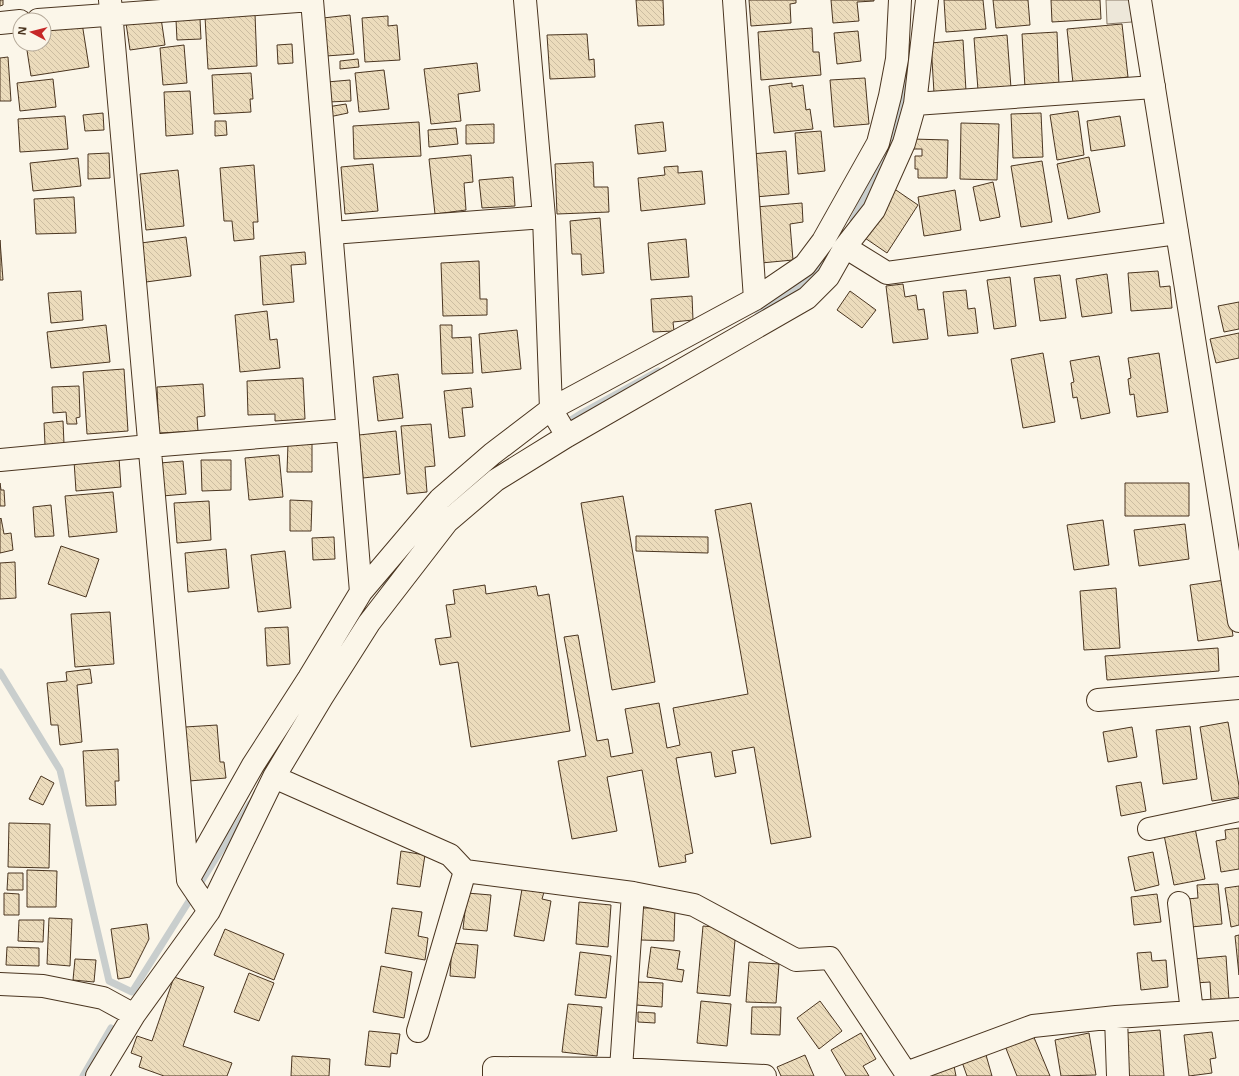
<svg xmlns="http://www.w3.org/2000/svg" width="1239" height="1076" font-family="'Open Sans',sans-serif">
<defs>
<pattern id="building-back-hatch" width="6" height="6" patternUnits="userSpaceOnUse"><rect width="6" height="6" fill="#ecdcbc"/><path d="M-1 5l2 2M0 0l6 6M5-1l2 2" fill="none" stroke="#ccbda1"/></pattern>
</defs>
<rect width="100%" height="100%" fill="#fbf6e9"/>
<path fill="#ede7d9" stroke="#887966" d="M1106,0H1131L1132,22L1107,24Z"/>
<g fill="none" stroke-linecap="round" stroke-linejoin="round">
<path stroke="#c9cecd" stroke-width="7" d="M853,220L895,136L906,83L910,54
M758,315L808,279L832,250
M563,425L582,413L658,371
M386,584L398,566L410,553
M0,672L60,770L109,981L132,992L250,804
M83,1076L111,1028"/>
</g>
<path fill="url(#building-back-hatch)" stroke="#4a3520" d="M0,0H3V5L0,6Z
M636,0H663L664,25L638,26Z
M749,0H796V3L790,4L791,23L751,26Z
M831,0H874V1L857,2L859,21L833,23Z
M944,0H983L986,29L946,32Z
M993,0H1028L1030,25L996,28Z
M1051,0H1100L1101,19L1052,22Z
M255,14L257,66L208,69L205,17Z
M350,15L354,54L326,56L323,18Z
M388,16V26L397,25L400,60L365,62L362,18Z
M161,18L165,45L130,50L126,23Z
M200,19L201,39L177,40L176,20Z
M82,23L89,67L31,76L26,44H44V29Z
M1122,24L1128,77L1073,83L1067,29Z
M812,28L813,52H819L821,75L761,80L758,32Z
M858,31L861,61L837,64L834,33Z
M1057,32L1059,86L1025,88L1022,34Z
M587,34L589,60L594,59L595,77L550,79L547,35Z
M1007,35L1011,88L978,90L974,38Z
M963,40L966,91L934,93L931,43Z
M292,44L293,63L278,64L277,45Z
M184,45L187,83L163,85L160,48Z
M8,57L11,101H0V58Z
M358,59L359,67L340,69V61Z
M477,63L480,91L458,94L461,121L431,124L424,69Z
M384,70L389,109L359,112L355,73Z
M251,73L253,99H250L251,112L214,114L212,75Z
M865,78L869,124L834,127L830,80Z
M53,79L56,107L20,111L17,83Z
M350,80L351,101L328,102L327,82Z
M792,83V87L803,85L806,110L810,109L813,129L774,133L769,86Z
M190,91L193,134L166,136L164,92Z
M346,104L348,113L329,117L327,107Z
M1078,111L1084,155L1057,160L1050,115Z
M103,113L104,130L85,131L83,115Z
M1041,113L1043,157L1013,158L1011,114Z
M65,116L68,149L20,152L18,119Z
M1120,116L1125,146L1091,151L1087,121Z
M215,121H226L227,135L215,136Z
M419,122L421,156L354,159L353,126Z
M663,122L666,151L638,154L635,125Z
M961,123L999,124L997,180L960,179Z
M494,124V143L466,144V125Z
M456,128L458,144L429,147L428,130Z
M821,131L825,171L798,174L795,133Z
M912,139L948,140L947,178H918V169H915V156H922V149H911Z
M786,151L789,194L755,197L751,154Z
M109,153L110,178L88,179V154Z
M471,155L473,182L464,183L466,210L435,214L429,159Z
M1089,157L1100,212L1068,219L1057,164Z
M78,158L81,186L33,191L30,163Z
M1042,161L1052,222L1021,227L1011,166Z
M593,162L594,187H608L609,212L557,214L555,164Z
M373,164L378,211L345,214L341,167Z
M254,165L258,222H253L254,239L234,241L232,221H224L220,168Z
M678,166V173L702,171L705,204L641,211L638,178L665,175L664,167Z
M178,170L184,226L146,230L140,174Z
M513,177L515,206L482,208L479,180Z
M993,182L1000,217L980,221L973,187Z
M893,188L918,205L887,253L862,236Z
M955,190L961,230L924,236L918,197Z
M74,197L76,233L36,234L34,199Z
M802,203L803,222L790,224L793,260L761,263L756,207Z
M600,218L604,273L582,275L581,254H572L570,221Z
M186,237L191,276L146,282L141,243Z
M686,239L689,277L651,280L648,243Z
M0,240L3,280H0Z
M305,252L306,264L291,265L294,302L263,305L260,256Z
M479,261L480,299H487V315L443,316L441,263Z
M1158,271L1160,287L1170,286L1172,308L1131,311L1128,273Z
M1107,274L1112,313L1082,317L1076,279Z
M1060,275L1066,318L1040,321L1034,278Z
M1010,277L1016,326L994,329L987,280Z
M903,284L905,297L916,295L918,310L924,309L928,339L893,343L886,286Z
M966,290L968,309L975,308L978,333L948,336L943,292Z
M81,291L83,320L51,323L48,293Z
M850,291L876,310L862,328L837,310Z
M692,296L693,320L673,322L674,331L653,332L651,299Z
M1239,302V329L1224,332L1218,306Z
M267,311L270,340L277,339L280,368L240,372L235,315Z
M106,325L110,362L51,368L47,332Z
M440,325H452V338L471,337L473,373L442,374Z
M517,330L521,369L482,373L479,334Z
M1239,333V358L1216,363L1210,339Z
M1043,353L1055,422L1023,428L1011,359Z
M1159,353L1168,412L1137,417L1134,394L1130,395L1128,379L1131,378L1128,358Z
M1099,356L1110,413L1081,419L1077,397L1073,398L1071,383L1074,382L1070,361Z
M124,369L128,431L87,434L83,372Z
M398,374L403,418L378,421L373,377Z
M303,378L305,419L275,421V414L248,415L247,381Z
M203,384L205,416L197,417L198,431L159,433L157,387Z
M79,386L80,417L76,418L77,424H67L66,412L53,413L52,387Z
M471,388L473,407L462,408L465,436L449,438L444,391Z
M63,421L64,444L45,445L44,423Z
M431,424L435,466L425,467L427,492L407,494L401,426Z
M396,431L400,474L363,478L359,435Z
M288,443H312V472H287Z
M279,455L283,497L249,500L245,458Z
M119,458L121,487L76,491L74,461Z
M201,460H231V490L202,491Z
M183,461L186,494L162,496L160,463Z
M0,483L1,490H4L5,506H0Z
M1125,483H1189V516H1125Z
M113,492L117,532L69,537L65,496Z
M623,496L655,682L612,690L581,503Z
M290,500L312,501L311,531H290Z
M209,501L211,540L177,543L174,503Z
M751,503L811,837L771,844L754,747L732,751L736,773L715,777L711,752L676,758L693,853L685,855L686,862L659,867L642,770L607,777L617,831L572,839L558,761L586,756L564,637L578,635L597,741L608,739L611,757L633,753L625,709L659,703L667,748L680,745L673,708L748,694L715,510Z
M51,505L54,536L35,537L33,507Z
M1,518L4,534L11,533L13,550L0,553V519Z
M1103,520L1109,565L1074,570L1067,525Z
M1185,524L1189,559L1139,566L1134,530Z
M636,536L708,537V553L636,551Z
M334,537L335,559L313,560L312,538Z
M61,546L99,559L86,597L48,584Z
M226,549L229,588L188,592L185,553Z
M285,551L291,608L258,612L251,555Z
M15,562L16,598L0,599V563Z
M1225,580L1233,636L1198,641L1190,585Z
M485,585L486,594L536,586L538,596L549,594L570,731L471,747L458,662L440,665L435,639L451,637L446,605L455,604L453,590Z
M1116,588L1120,648L1084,650L1080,591Z
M110,612L114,664L75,667L71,614Z
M288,627L290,664L267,666L265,628Z
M1218,648L1219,671L1107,680L1105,656Z
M90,669L92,683L77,685L82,742L60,745L58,725H51L47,683L67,681L66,672Z
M1228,722L1239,786V797L1212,801L1200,727Z
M217,725L220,762H224L226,778L189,781L185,727Z
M1190,726L1197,779L1163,784L1156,730Z
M1132,727L1137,757L1108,762L1103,732Z
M118,749L119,781H115L116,805L86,806L83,751Z
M41,776L54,783L43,805L29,799Z
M1141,782L1146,811L1121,816L1116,786Z
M9,823L50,824L49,868L8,867Z
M1195,828L1205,879L1174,885L1164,835Z
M1239,828V869L1221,872L1216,841L1226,839L1225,830Z
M401,851L425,855L420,887L397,884Z
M1153,852L1159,885L1135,891L1128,857Z
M27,870L57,871L56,907H27Z
M8,873H23V890H7Z
M1218,884L1222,924L1191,927L1187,899L1198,898L1197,885Z
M1239,886V925L1231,927L1225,888Z
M522,889L544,892L542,899L551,901L544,941L514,936Z
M4,893L19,894V915H4Z
M467,893L491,895L487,931L463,929Z
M1157,894L1161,922L1134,925L1131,897Z
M579,902L611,905L608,947L576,944Z
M392,908L422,912L418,936L428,938L425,960L385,953Z
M642,908H675L674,941L641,940Z
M49,918L72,919L70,966L47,964Z
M19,920H44L43,942L18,941Z
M147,924L149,939L130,977L118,979L111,929Z
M703,926L736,929L730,996L697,993Z
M225,929L284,954L274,980L214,955Z
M1239,935V975L1235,936Z
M452,943L478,945L475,978L450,976Z
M7,947L39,948V966L6,965Z
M651,947L680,951L677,969L684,970L682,982L647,977Z
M580,952L611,956L606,998L575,995Z
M1151,952L1152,961L1166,960L1168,987L1141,990L1137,953Z
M1226,956L1229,1000L1211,1001L1210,982L1195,983L1193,959Z
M75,959L96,960L94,982L73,980Z
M749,962L779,964L776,1003L746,1002Z
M381,966L412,972L404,1018L373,1012Z
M249,973L274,983L259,1021L234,1012Z
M174,977L204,987L183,1046L232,1063L227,1076H164L139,1067L142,1057L131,1053L137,1036L152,1041Z
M638,982L663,983L662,1007L636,1005Z
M701,1001L731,1004L727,1046L697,1043Z
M820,1001L842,1031L819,1049L797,1018Z
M568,1004L602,1007L597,1056L562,1052Z
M752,1007H781L780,1035L751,1034Z
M638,1012L655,1013V1023L638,1022Z
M1160,1030L1164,1076H1129L1125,1033Z
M369,1031L400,1034L397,1054L391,1053L390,1067L365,1065Z
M1212,1032L1216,1058L1210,1059L1212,1073L1189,1076L1184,1035Z
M861,1033L876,1059L863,1066L869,1076H846L831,1050Z
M1089,1033L1096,1075L1061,1076L1055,1040Z
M1033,1035L1050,1076H1017L1005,1046Z
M805,1055L814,1076H781L777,1067Z
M986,1055L992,1076H967L962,1062Z
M292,1056L330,1059L329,1076H291Z
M954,1066L956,1076H925Z"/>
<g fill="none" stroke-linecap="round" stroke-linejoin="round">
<defs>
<path id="minor" d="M110,0L188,880L209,911
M312,0L361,592
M525,0L544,217L551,409L567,436
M734,0L755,299
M38,20L312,0
M0,23L20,21
M915,104L1154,87
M332,233L544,217
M845,247L887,273L1177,233
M0,460L149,446L347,430
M1098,700L1239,688
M274,777L450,855L465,871L633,893L694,905L796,960L830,958L906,1073L1033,1026L1116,1017L1239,1009
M1149,829L1239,810
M188,880L253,765L309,678L361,592L440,499L492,454L551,409L755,299L805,265L823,241L878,143L890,96L897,59L900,0
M1179,903L1192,1012
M0,984L43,986L103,998L134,1015
M1116,1017L1118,1076
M418,1031L465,871
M621,1069L633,893
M97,1076L134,1015L209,911L274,777L322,697L369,623L447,522L496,480L567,436L807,298L828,277L845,247L874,210L904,143L915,104L927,0
M494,1076V1068L621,1069L765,1076"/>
<path id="tertiary" d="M1140,0L1239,621"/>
</defs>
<use href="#minor" stroke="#4a3520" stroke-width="24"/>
<use href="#tertiary" stroke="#4a3520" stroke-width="24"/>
<use href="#minor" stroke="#fbf6e9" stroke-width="22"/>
<use href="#tertiary" stroke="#fbf6e9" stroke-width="22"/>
</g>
<g transform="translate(32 32) rotate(277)"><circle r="19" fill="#fbf6e9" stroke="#b4a999"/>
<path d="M0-3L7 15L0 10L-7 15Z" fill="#c62828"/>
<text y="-6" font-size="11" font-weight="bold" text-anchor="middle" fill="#4a3520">N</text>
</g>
</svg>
